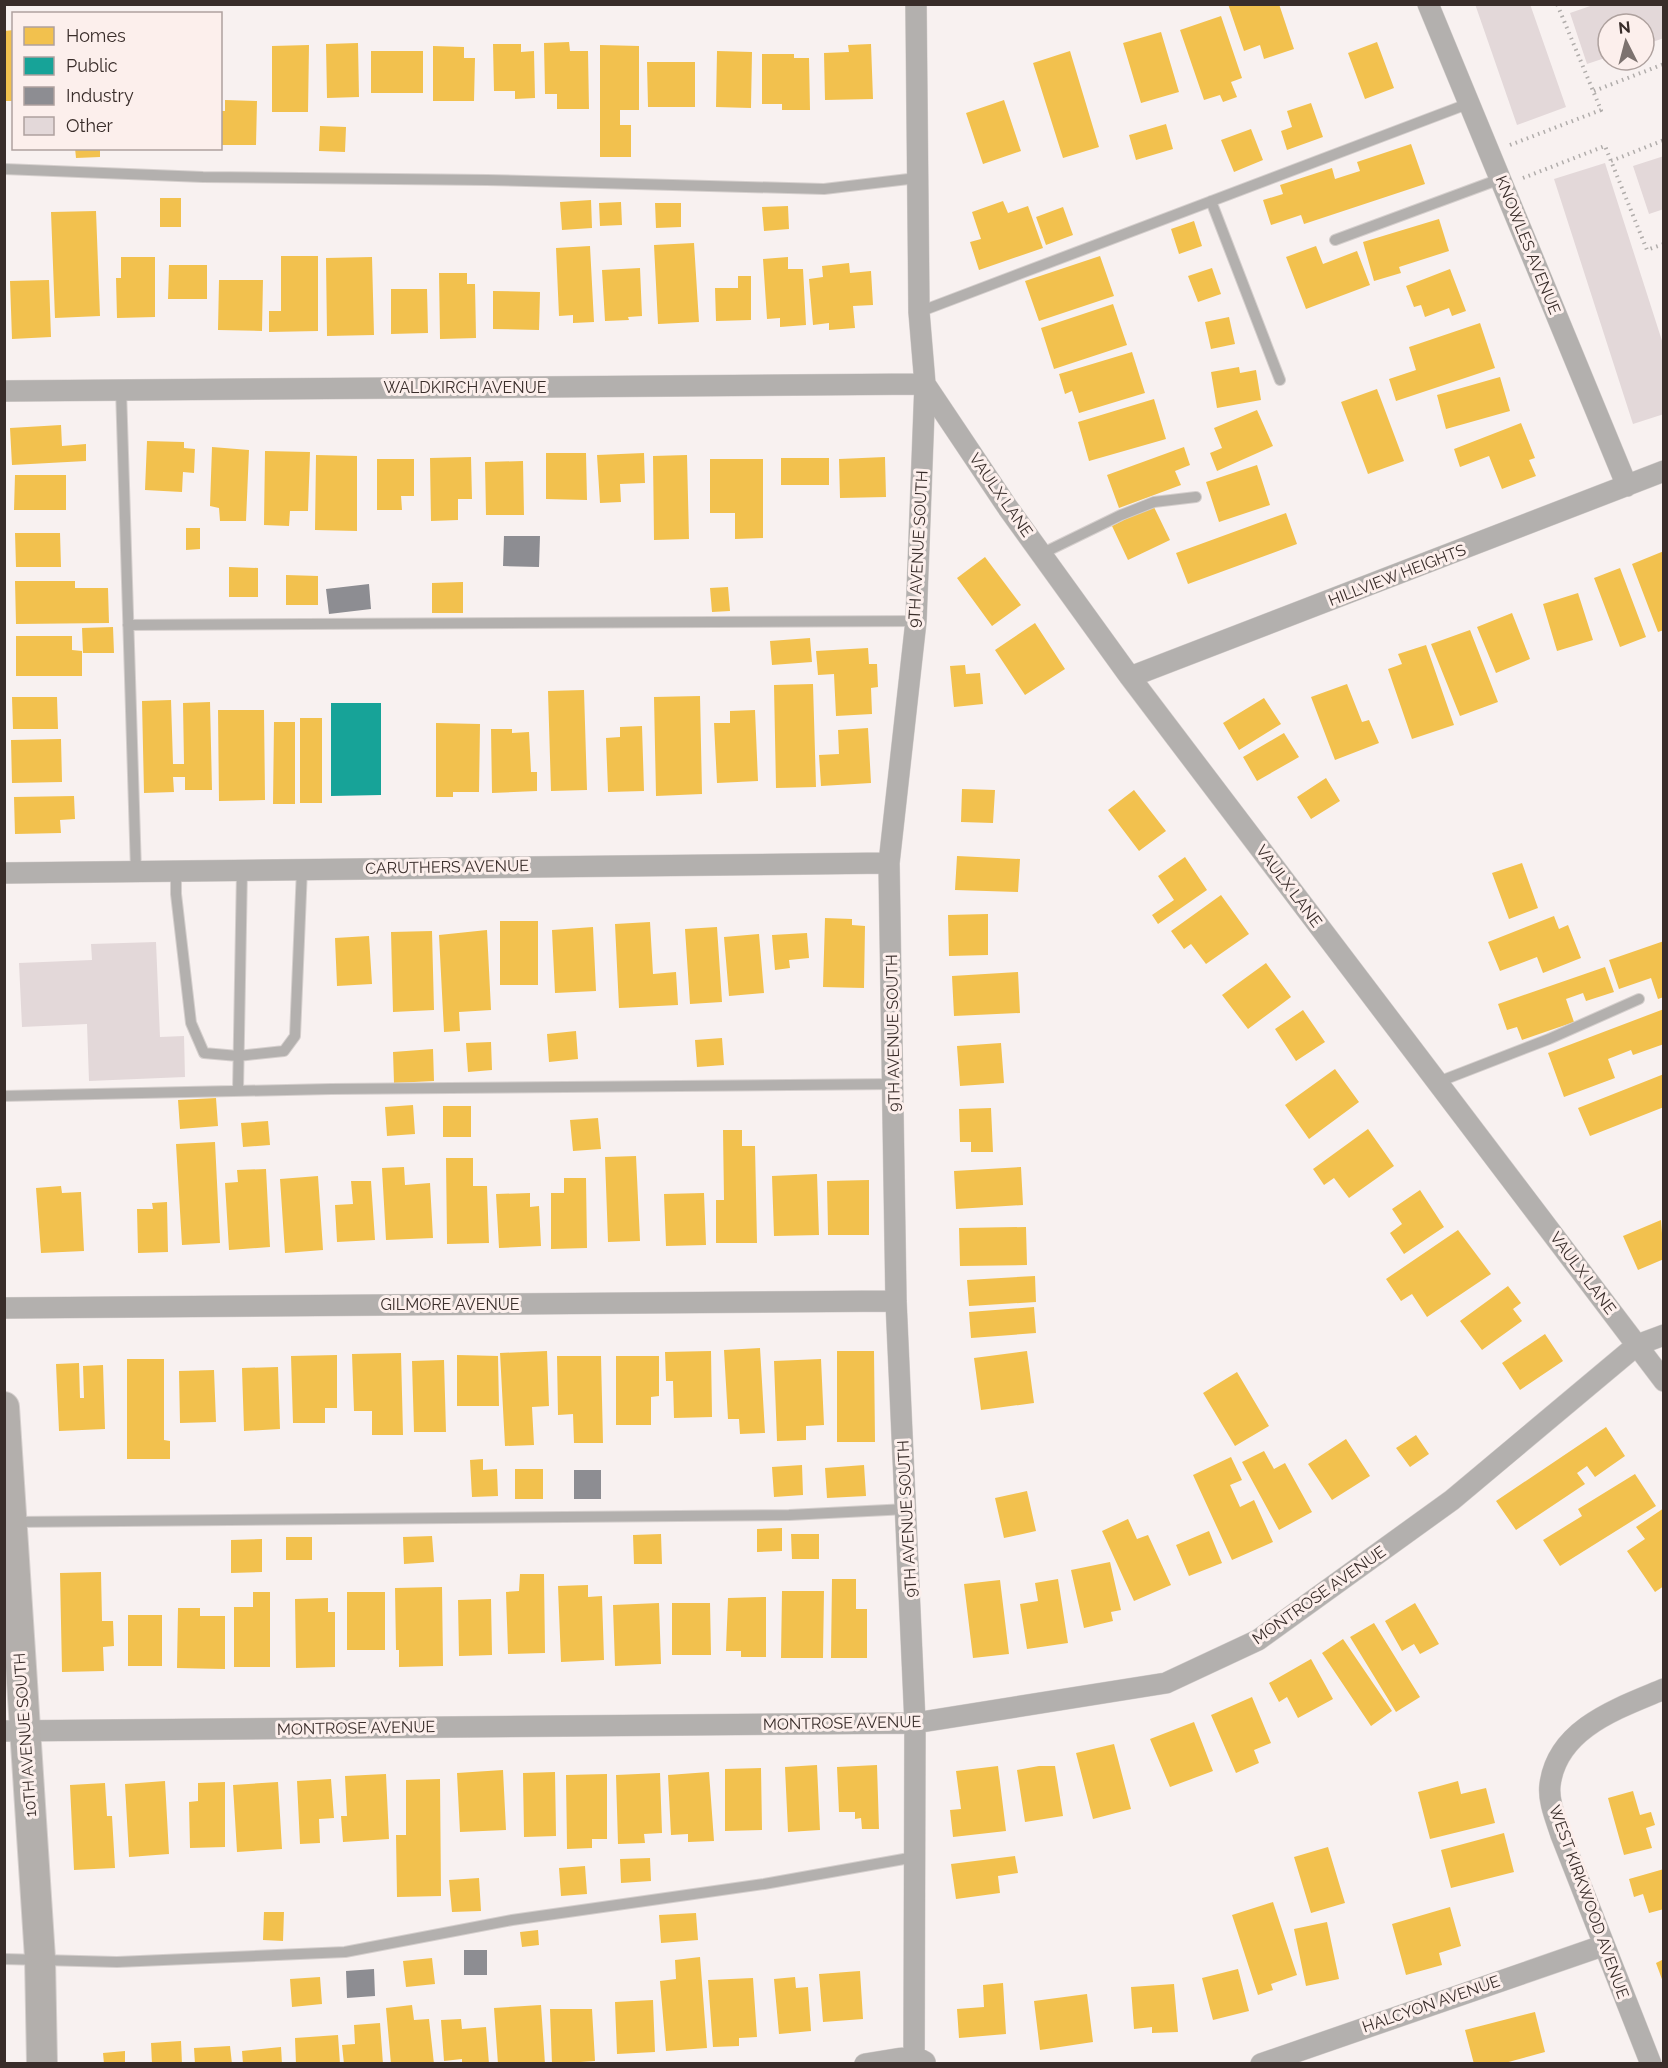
<svg xmlns="http://www.w3.org/2000/svg" width="1668" height="2068" font-family="Raleway,sans-serif">
<rect width="100%" height="100%" fill="#f8f1f0"/>
<path fill="#f2c14e" d="M1228,4H1279L1294,49L1264,59L1260,45L1244,51Z
M1221,16L1242,78L1231,82L1237,97L1223,102L1220,95L1204,100L1180,30Z
M14,30V101H4V31Z
M1161,32L1179,92L1141,103L1123,43Z
M569,42L570,51H588L589,109H557V94H545L544,43Z
M1377,42L1394,88L1365,99L1348,53Z
M358,43L359,97L327,98L326,44Z
M493,44H521V52L534,51L535,98L515,99V91H494Z
M871,44L873,99L825,100L824,53L849,52L848,45Z
M309,45L308,112H272V46Z
M600,45L639,46V110H620V125H631V157H600Z
M433,46L464,47V58H475L474,101H433Z
M371,51H423V93H371Z
M717,51L752,52L751,108L716,107Z
M1070,51L1099,147L1063,158L1033,63Z
M762,54H794V58H809L810,110H782V104H762Z
M647,62H695V107H648Z
M225,100L257,101L256,145H220V111H225Z
M1004,100L1021,151L983,164L966,113Z
M1311,103L1323,137L1287,150L1281,131L1292,127L1287,111Z
M1166,124L1173,149L1136,160L1129,135Z
M320,126L346,127L345,152L319,151Z
M1251,129L1263,160L1234,172L1221,140Z
M1411,144L1425,184L1304,224L1301,215L1271,225L1263,200L1283,194L1280,185L1332,168L1335,179L1360,171L1357,162Z
M75,148H100V157L76,158Z
M160,198H181V227H160Z
M591,200L592,228L562,230L560,202Z
M1003,201L1008,213L1028,206L1043,248L979,270L970,242L981,239L972,212Z
M621,202L622,225L600,226L599,203Z
M655,203H681V227L656,228Z
M788,206L789,229L764,231L762,207Z
M1063,207L1073,235L1046,245L1036,217Z
M96,211L100,316L55,318L51,212Z
M1439,219L1449,251L1399,267L1401,273L1374,281L1363,242Z
M1194,221L1202,246L1179,254L1171,229Z
M694,243L699,322L658,324L654,245Z
M590,246L594,322L573,323V315L559,316L556,248Z
M1316,246L1323,264L1357,251L1370,285L1306,309L1286,257Z
M281,256H318V331L269,332V311H281Z
M1100,256L1114,296L1039,321L1025,281Z
M121,257H155V317L117,318L116,278H121Z
M372,257L374,335L327,336L326,258Z
M788,257V269H803L806,325L780,327V318L767,319L763,259Z
M849,263L850,273L871,271L873,305L853,306L855,328L829,330V323L813,325L809,279L823,277L822,266Z
M169,265H207V299H168Z
M640,268L642,316L628,317L629,320L605,321L602,270Z
M1212,268L1221,294L1198,302L1188,276Z
M1450,269L1466,311L1452,316L1449,308L1425,317L1421,305L1414,307L1406,286Z
M439,273H467V284H475L476,338L440,339Z
M738,276H751V320L716,321L715,288H738Z
M49,280L51,337L12,339L10,281Z
M219,280H263L262,331L218,330Z
M391,289H427L428,333L391,334Z
M493,291L540,292L539,330L493,329Z
M1113,304L1127,345L1054,369L1041,328Z
M1229,317L1235,344L1211,349L1205,322Z
M1480,323L1495,368L1396,401L1389,379L1416,370L1409,347Z
M1132,352L1145,393L1079,413L1072,391L1065,394L1059,374Z
M1239,367L1240,373L1256,370L1261,400L1217,408L1211,372Z
M1500,377L1510,411L1446,429L1437,395Z
M1377,389L1404,461L1368,474L1341,402Z
M1154,399L1166,439L1089,461L1078,422Z
M1257,410L1273,446L1217,471L1210,453L1222,448L1214,428Z
M1521,423L1535,458L1529,460L1536,476L1502,489L1489,456L1460,467L1454,449Z
M61,425L62,446L86,444V461L12,465L10,428Z
M147,441L184,442V448L195,449L194,473L183,472L182,492L145,490Z
M212,447L249,450L246,521H220L219,508L210,506Z
M1184,447L1190,465L1175,471L1181,485L1119,508L1107,475Z
M265,451L310,452L308,511H290L289,526L264,525Z
M546,453H586L587,500L546,499Z
M644,453L645,483L620,484L621,502L600,503L597,455Z
M316,455L357,456V531L315,530Z
M687,455L689,539L654,540L653,456Z
M471,457L472,499H458V520L431,521L430,458Z
M885,457L886,497L840,498L839,459Z
M781,458H829V485H781Z
M377,459H414V496H401L402,510H377Z
M710,459H763V538L735,539V513H710Z
M523,461L524,515H486L485,462Z
M1257,465L1270,505L1219,522L1206,482Z
M15,475H66V510H14Z
M1153,505L1170,540L1128,560L1112,526Z
M1286,513L1297,544L1188,584L1176,553Z
M186,528H200V549L186,550Z
M15,533H60L61,567H16Z
M1664,551V630L1658,632L1632,564Z
M985,557L1021,605L992,626L957,578Z
M229,567L258,568V597H229Z
M1620,568L1646,637L1620,647L1594,578Z
M286,575L318,576V605H286Z
M15,581H75V588H108L109,623L16,624Z
M463,582V613H432V583Z
M728,587L730,611L712,612L710,588Z
M1578,593L1593,640L1557,651L1543,604Z
M1512,613L1530,659L1496,673L1477,627Z
M1035,623L1065,669L1025,695L995,650Z
M113,627L114,653H83L82,628Z
M1470,630L1498,702L1460,716L1431,644Z
M16,636H72V650L82,651V676H16Z
M810,638L812,662L772,665L770,641Z
M1426,645L1454,725L1412,739L1388,669L1402,664L1398,654Z
M868,648L869,664H877L878,687L871,688L872,714L836,716L834,674L818,675L816,651Z
M965,665L966,674L980,673L983,704L954,707L950,666Z
M813,684L816,787L776,788L774,685Z
M1347,684L1362,722L1369,720L1379,743L1335,760L1311,697Z
M584,690L587,790L551,791L548,691Z
M700,696L702,794L656,796L654,697Z
M12,697H57L58,729H13Z
M1264,698L1281,724L1239,750L1223,723Z
M171,700L173,764H184L183,703L210,702L212,790H185V777H173L174,792L144,793L142,701Z
M218,710H264L265,800L219,801Z
M755,710L758,781L717,783L714,723H730V711Z
M300,718H322V803H300Z
M274,722H295V804H273Z
M436,723L480,724L479,792H453V797H436Z
M642,726L644,791L608,792L606,738L620,737V727Z
M868,728L871,783L821,786L819,755L839,754L838,730Z
M491,729H512V733L529,732L531,772H537V791L492,793Z
M1284,733L1299,757L1257,781L1243,757Z
M61,739L62,782L12,783L11,740Z
M1326,778L1340,801L1311,819L1297,797Z
M962,789L995,790L993,823L961,822Z
M1134,790L1166,831L1139,851L1108,810Z
M74,796L75,819L60,820L61,833L15,834L14,797Z
M957,856L1020,859L1018,892L955,890Z
M1185,857L1207,890L1158,924L1152,915L1174,900L1158,876Z
M1522,863L1538,908L1509,919L1492,873Z
M1221,895L1249,934L1206,964L1191,944L1184,949L1171,931Z
M988,914V955L949,956L948,915Z
M1554,916L1559,929L1568,925L1581,958L1543,973L1537,957L1500,971L1488,942Z
M825,918L852,919V925L865,926L864,988L823,987Z
M500,921H538V985H500Z
M650,922L653,974L676,972L678,1005L619,1008L615,924Z
M593,927L596,991L555,993L552,930Z
M717,927L722,1002L690,1004L685,929Z
M487,930L491,1010L459,1012L460,1031L444,1032L439,935Z
M432,931L434,1010L393,1012L391,932Z
M807,933L809,958L789,960L790,968L775,970L772,935Z
M759,934L764,993L729,996L724,937Z
M369,936L372,984L337,986L335,938Z
M1664,941V997L1658,999L1651,978L1619,989L1609,960Z
M1266,963L1291,997L1248,1029L1222,995Z
M1605,967L1614,992L1586,1001L1583,993L1566,999L1574,1022L1522,1040L1517,1027L1507,1030L1498,1004Z
M1018,972L1020,1013L954,1016L952,976Z
M1664,1009V1044L1633,1055L1631,1050L1608,1059L1615,1078L1564,1097L1548,1053Z
M1303,1010L1325,1042L1296,1061L1275,1029Z
M576,1031L578,1059L549,1062L547,1034Z
M722,1038L724,1065L697,1067L695,1040Z
M491,1042L492,1070L468,1072L466,1043Z
M1001,1043L1004,1083L960,1086L957,1046Z
M433,1049L434,1081L394,1083L393,1052Z
M1335,1069L1359,1102L1309,1139L1285,1105Z
M1664,1074V1107L1590,1136L1578,1108Z
M216,1098L218,1126L180,1129L178,1100Z
M413,1105L415,1134L387,1136L385,1107Z
M443,1106H471V1137H443Z
M991,1108L993,1152H971V1142H960L959,1109Z
M598,1118L601,1149L573,1151L570,1120Z
M268,1121L270,1145L243,1147L241,1123Z
M1368,1129L1394,1166L1349,1198L1334,1178L1324,1185L1313,1169Z
M723,1130H742V1146H755L757,1243H716V1200H724Z
M215,1142L220,1243L182,1245L176,1144Z
M636,1156L640,1241L608,1242L605,1157Z
M446,1158H473V1186H487L489,1243L447,1244Z
M404,1167L405,1185L430,1183L433,1238L386,1240L382,1168Z
M1021,1167L1023,1205L956,1209L954,1171Z
M266,1169L270,1247L229,1250L225,1183L238,1182L237,1170Z
M817,1174L819,1235L774,1236L772,1176Z
M318,1176L323,1250L285,1253L280,1179Z
M564,1178H586L587,1248L551,1249V1193H564Z
M869,1180V1235H828L827,1181Z
M351,1181H371L375,1240L337,1242L335,1205L353,1204Z
M61,1186L62,1193L81,1192L84,1251L41,1253L36,1188Z
M1420,1190L1444,1227L1404,1254L1390,1233L1402,1224L1392,1209Z
M530,1193V1207L539,1206L541,1246L499,1248L496,1194Z
M704,1193L706,1245L666,1246L664,1194Z
M167,1202L168,1252L138,1253L137,1209H153L152,1203Z
M1661,1220L1664,1259L1638,1270L1623,1236Z
M1026,1227L1027,1265L960,1266L959,1228Z
M1458,1230L1491,1274L1427,1317L1412,1294L1401,1301L1386,1279Z
M1035,1276L1036,1302L969,1306L967,1280Z
M1508,1286L1521,1303L1513,1309L1522,1321L1482,1350L1460,1321Z
M1034,1307L1036,1333L971,1338L969,1312Z
M1545,1334L1563,1361L1520,1390L1502,1363Z
M760,1348L765,1433L740,1434L739,1419H728L724,1350Z
M547,1351L549,1406L532,1407L534,1445L505,1446L500,1353Z
M711,1351L712,1417L674,1418L673,1381H666L665,1352Z
M837,1351H874L875,1442H837Z
M1027,1351L1034,1403L981,1410L974,1358Z
M401,1353L403,1435H372V1411H354L352,1354Z
M337,1355V1408H325V1423H293L291,1356Z
M457,1355L498,1356L499,1406H457Z
M557,1356H601L603,1443H574L573,1414L558,1415Z
M616,1356H659V1396L651,1397V1425H616Z
M127,1359H164V1440L170,1441V1459H127Z
M821,1359L824,1425L806,1426V1440L777,1441L774,1361Z
M444,1360L446,1432H414L412,1361Z
M79,1363L80,1398H84L83,1366L103,1365L105,1429L59,1431L56,1364Z
M278,1367L280,1429L244,1431L242,1368Z
M214,1370L216,1422L180,1423L179,1371Z
M1237,1372L1269,1426L1235,1446L1203,1393Z
M1606,1427L1625,1456L1595,1477L1587,1466L1577,1473L1585,1484L1516,1530L1496,1501Z
M1416,1435L1429,1454L1410,1467L1396,1448Z
M1346,1439L1370,1476L1332,1500L1308,1464Z
M1264,1451L1274,1469L1285,1463L1312,1512L1279,1530L1242,1462Z
M1231,1457L1242,1480L1230,1485L1240,1507L1254,1500L1273,1542L1232,1560L1193,1475Z
M483,1459V1470L497,1469L498,1496L472,1497L470,1460Z
M802,1465L803,1495L774,1497L772,1467Z
M864,1465L866,1496L827,1498L825,1468Z
M515,1469H543V1499H515Z
M1635,1474L1656,1506L1560,1566L1543,1540L1582,1516L1578,1509Z
M1027,1491L1036,1531L1004,1538L995,1498Z
M1664,1508V1586L1655,1592L1627,1551L1645,1539L1636,1527Z
M1128,1519L1137,1539L1148,1535L1171,1585L1134,1601L1102,1531Z
M782,1528V1551L757,1552V1529Z
M1209,1531L1222,1563L1189,1576L1176,1545Z
M661,1534L662,1564H634L633,1535Z
M791,1534H819V1559H792Z
M432,1536L434,1562L404,1564L403,1537Z
M286,1537H312V1560H286Z
M262,1539V1572L231,1573V1540Z
M1110,1562L1121,1610L1111,1612L1113,1621L1084,1628L1071,1570Z
M101,1572L102,1621H113L114,1646L103,1647L104,1671L62,1672L60,1573Z
M520,1574H544L545,1653L508,1654L506,1592L519,1591Z
M832,1579H856V1609H867V1658H831Z
M1058,1579L1068,1643L1027,1649L1020,1604L1038,1601L1035,1583Z
M1000,1580L1009,1654L973,1658L964,1584Z
M588,1585V1597L602,1596L604,1660L561,1662L558,1586Z
M442,1587L443,1666L399,1667V1650H396L395,1588Z
M782,1591H824L823,1658H781Z
M253,1592H270V1667H234V1607H253Z
M347,1592H385V1650H347Z
M766,1597V1657H741V1651H726L728,1598Z
M328,1598V1612H335V1667L296,1668L295,1599Z
M491,1599L492,1655L459,1656L458,1600Z
M659,1603L661,1664L615,1666L613,1605Z
M672,1603H710L711,1655H672Z
M1415,1603L1439,1644L1420,1654L1414,1644L1402,1651L1385,1621Z
M178,1608H200V1616H225V1669L177,1668Z
M128,1615H162V1666H128Z
M1374,1623L1420,1697L1396,1712L1350,1637Z
M1343,1639L1392,1711L1371,1726L1322,1653Z
M1311,1659L1333,1699L1298,1718L1287,1697L1279,1702L1269,1683Z
M1252,1697L1271,1743L1254,1750L1259,1763L1236,1773L1211,1715Z
M1194,1722L1213,1771L1170,1787L1150,1739Z
M1114,1744L1131,1809L1093,1819L1076,1753Z
M817,1765L820,1830L788,1832L785,1767Z
M877,1765L879,1829H862L861,1818L855,1819V1812H839L837,1767Z
M998,1766L1006,1831L953,1837L950,1810L961,1809L956,1771Z
M1039,1766H1055L1063,1816L1025,1822L1017,1770Z
M761,1768L762,1830L725,1831V1769Z
M503,1770L506,1830L460,1832L457,1773Z
M555,1772L556,1836L524,1837L523,1773Z
M709,1772L714,1841L688,1842V1834L671,1835L668,1775Z
M660,1773L662,1833L644,1834L645,1843L618,1844L616,1775Z
M386,1774L389,1839L343,1842L341,1816H347L345,1776Z
M607,1774V1839H592V1848L567,1849L566,1775Z
M331,1779L334,1818L319,1819L320,1843L300,1844L297,1781Z
M440,1779L441,1896L397,1897L396,1835H406V1780Z
M165,1781L169,1854L129,1857L125,1784Z
M1458,1781L1461,1794L1486,1788L1495,1823L1430,1839L1418,1792Z
M225,1782V1847L190,1848L189,1802L198,1801V1783Z
M278,1782L282,1849L237,1852L233,1785Z
M105,1783L107,1816H112L115,1868L74,1870L70,1785Z
M1633,1791L1640,1815L1651,1812L1655,1825L1646,1828L1652,1848L1624,1855L1608,1798Z
M1504,1833L1514,1872L1451,1888L1441,1850Z
M1328,1847L1345,1903L1311,1913L1294,1857Z
M1015,1856L1018,1873L998,1876L1000,1893L956,1899L951,1864Z
M650,1858L651,1881L621,1883L620,1859Z
M585,1866L587,1894L561,1896L559,1868Z
M1664,1869V1909L1649,1913L1643,1894L1634,1897L1629,1879Z
M479,1878L481,1911L452,1912L449,1880Z
M1273,1902L1297,1975L1271,1984L1273,1990L1258,1995L1232,1915Z
M1450,1907L1461,1946L1439,1953L1442,1965L1406,1975L1392,1924Z
M264,1912H284L283,1941L263,1940Z
M696,1913L698,1940L661,1943L659,1915Z
M1327,1922L1339,1979L1306,1986L1294,1929Z
M538,1930L539,1945L522,1947L520,1932Z
M700,1957L707,2048L666,2051L660,1981L676,1979L675,1960Z
M432,1958L435,1984L406,1987L403,1961Z
M1664,1959V1982H1663L1656,1963Z
M1238,1969L1249,2011L1213,2020L1202,1978Z
M860,1971L863,2019L823,2022L819,1974Z
M320,1977L322,2004L292,2007L290,1979Z
M795,1977L796,1988L808,1987L811,2031L779,2034L774,1979Z
M753,1978L757,2037L739,2038V2046L713,2047L708,1980Z
M1003,1983L1006,2034L959,2038L957,2009L984,2007L983,1985Z
M1174,1984L1178,2032L1152,2033V2027L1134,2029L1131,1987Z
M1087,1994L1093,2042L1040,2050L1034,2001Z
M653,2000L655,2052L617,2054L615,2002Z
M412,2005L414,2020L429,2019L434,2064H391L386,2008Z
M541,2005L545,2064H498L494,2008Z
M550,2009H592L595,2061L552,2064Z
M1535,2012L1545,2052L1501,2064H1474L1465,2030Z
M461,2019L462,2029L486,2027L489,2064H462V2059L444,2061L441,2020Z
M380,2023L383,2064H344L342,2045L355,2044L354,2025Z
M338,2035L340,2064H296L295,2038Z
M181,2041L182,2064H152L151,2043Z
M230,2046L232,2064H195L194,2048Z
M281,2047L282,2064H243L242,2051Z
M125,2051V2064H104L103,2053Z"/>
<path fill="#17a398" d="M331,703H381V795L331,796Z"/>
<path fill="#8d8d92" d="M504,536H540L539,567L503,566Z
M369,584L371,609L329,614L326,589Z
M574,1470H601V1499H574Z
M464,1950H487V1975H464Z
M374,1969L375,1996L347,1998L346,1971Z"/>
<path fill="#e3d8d9" d="M1475,4H1530L1566,107L1517,125Z
M1596,4H1664V38L1644,45V24H1608V57L1587,64L1570,13Z
M1664,156V209L1649,214L1633,166Z
M1605,163L1664,347V414L1633,424L1554,179Z
M156,942L160,1037L184,1036L185,1077L89,1081L87,1024L22,1027L19,963L92,960L91,944Z"/>
<g fill="none" stroke-linecap="round" stroke-linejoin="round">
<defs>
<path id="lane" d="M4,169L203,177L487,180L824,189L917,178
M1211,201L1280,380
M1335,240L1500,179
M919,312L1470,103
M121,389L136,871
M1041,554L1121,515L1154,502L1196,497
M128,625L916,621
M176,871V894L191,1023L204,1053L238,1056L284,1051L295,1036L302,869
M1438,1082L1549,1039L1639,999
M238,1091L242,870
M4,1096L331,1089L894,1084
M14,1522L789,1515L907,1509
M4,1959L117,1962L345,1952L512,1920L764,1884L915,1857"/>
<path id="street" d="M1428,4L1627,486
M4,391L925,384L1008,508L1130,677L1664,1381
M1130,677L1664,471
M4,873L889,863
M4,1308L896,1301
M4,1731L915,1723L1166,1683L1258,1640L1452,1500L1637,1345L1664,1335
M865,2064L914,2056L925,2062
M914,2064L915,1723L896,1301L889,863L916,621L925,384L919,312L916,4
M1261,2064L1602,1946
M1651,2064L1561,1835C1556,1819 1548,1801 1550,1785C1557,1728 1619,1708 1664,1689"/>
<path id="secondary" d="M4,1407L40,1958L42,2064"/>
</defs>
<use href="#lane" stroke="#d5cfcd" stroke-width="12"/>
<use href="#street" stroke="#d5cfcd" stroke-width="22"/>
<use href="#secondary" stroke="#d5cfcd" stroke-width="32"/>
<path stroke="#b1adab" stroke-width="4" stroke-dasharray="1.5 4.5" stroke-linecap="butt" d="M1594,91L1664,64
M1510,145L1601,110L1557,4
M1611,161L1664,140
M1523,178L1605,146L1647,250L1664,244"/>
<use href="#lane" stroke="#b3b0ae" stroke-width="10"/>
<use href="#street" stroke="#b3b0ae" stroke-width="21"/>
<use href="#secondary" stroke="#b3afac" stroke-width="30"/>
</g>
<g text-anchor="middle" dominant-baseline="central" stroke-width="6" stroke-linejoin="round" paint-order="stroke">
<g font-size="16" fill="#392d2a" stroke="#fcefec">
<text transform="translate(1528 245) rotate(68)">KNOWLES AVENUE</text>
<text x="465" y="387">WALDKIRCH AVENUE</text>
<text transform="translate(1001 495) rotate(55)">VAULX LANE</text>
<text transform="translate(918 549) rotate(-87)">9TH AVENUE SOUTH</text>
<text transform="translate(1397 575) rotate(-21)">HILLVIEW HEIGHTS</text>
<text transform="translate(447 867) rotate(-1)">CARUTHERS AVENUE</text>
<text transform="translate(1289 886) rotate(53)">VAULX LANE</text>
<text transform="translate(893 1033) rotate(-91)">9TH AVENUE SOUTH</text>
<text transform="translate(1583 1273) rotate(53)">VAULX LANE</text>
<text x="450" y="1304">GILMORE AVENUE</text>
<text transform="translate(907 1519) rotate(-93)">9TH AVENUE SOUTH</text>
<text transform="translate(1319 1595) rotate(-35)">MONTROSE AVENUE</text>
<text transform="translate(842 1723) rotate(-1)">MONTROSE AVENUE</text>
<text transform="translate(356 1728) rotate(-1)">MONTROSE AVENUE</text>
<text transform="translate(25 1735) rotate(-94)">10TH AVENUE SOUTH</text>
<text transform="translate(1589 1902) rotate(70)">WEST KIRKWOOD AVENUE</text>
<text transform="translate(1431 2004) rotate(-19)">HALCYON AVENUE</text>
</g>
</g>
<rect width="1668" height="2068" fill="none" stroke="#392d2a" stroke-width="12"/>
<rect x="12" y="12" width="210" height="138" fill="#fcefec" stroke="#aea19e" stroke-width="1.5"/>
<rect x="24" y="27" width="30" height="18" fill="#f2c14e" stroke="#aea19e" stroke-width="1.5"/>
<text x="66" y="42" font-size="18" fill="#392d2a">Homes</text>
<rect x="24" y="57" width="30" height="18" fill="#17a398" stroke="#aea19e" stroke-width="1.5"/>
<text x="66" y="72" font-size="18" fill="#392d2a">Public</text>
<rect x="24" y="87" width="30" height="18" fill="#8d8d92" stroke="#aea19e" stroke-width="1.5"/>
<text x="66" y="102" font-size="18" fill="#392d2a">Industry</text>
<rect x="24" y="117" width="30" height="18" fill="#e3d8d9" stroke="#aea19e" stroke-width="1.5"/>
<text x="66" y="132" font-size="18" fill="#392d2a">Other</text>
<g transform="translate(1626 42) rotate(354)"><circle r="28" fill="#fcefec" stroke="#aea19e" stroke-width="1.5"/>
<path d="M0-4.5L10 22L0 15L-10 22Z" fill="#7c726f"/>
<text y="-9" font-size="16" font-weight="bold" text-anchor="middle" fill="#392d2a">N</text>
</g>
</svg>
